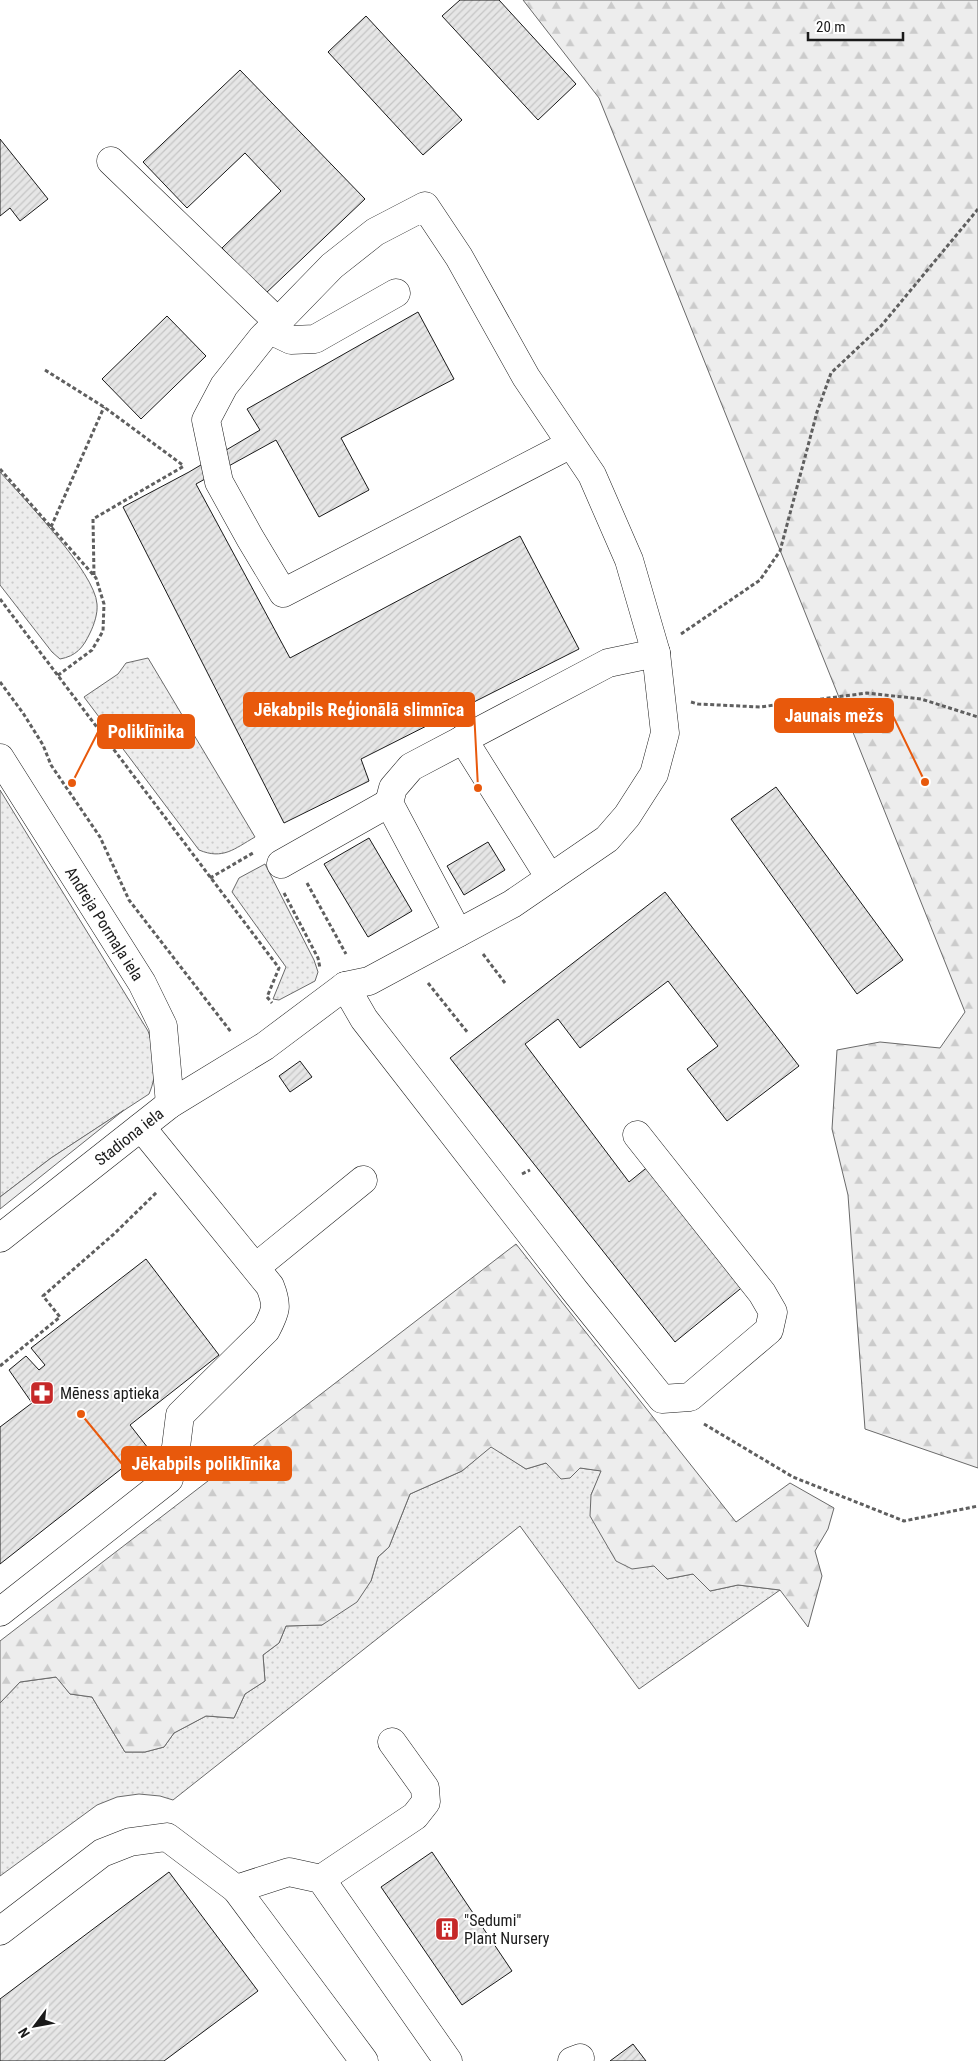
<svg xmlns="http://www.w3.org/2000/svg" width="978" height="2061" font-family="'Roboto Condensed',sans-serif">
<defs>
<pattern id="grass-dots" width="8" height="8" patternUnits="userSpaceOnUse" patternTransform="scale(1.25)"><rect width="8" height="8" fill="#ededed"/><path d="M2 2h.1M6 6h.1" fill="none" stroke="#cbcbcb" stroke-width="1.8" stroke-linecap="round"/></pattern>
<pattern id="forest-firs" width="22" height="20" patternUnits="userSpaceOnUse" patternTransform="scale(1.25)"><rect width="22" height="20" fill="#ededed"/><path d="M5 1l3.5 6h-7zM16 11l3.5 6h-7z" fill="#cbcbcb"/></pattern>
<pattern id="building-hatch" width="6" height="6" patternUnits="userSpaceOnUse" patternTransform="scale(1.25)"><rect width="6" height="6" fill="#e6e6e6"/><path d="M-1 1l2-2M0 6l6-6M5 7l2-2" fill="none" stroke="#c5c5c5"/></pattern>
</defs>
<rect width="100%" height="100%" fill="#fff"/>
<path fill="url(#grass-dots)" stroke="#6a6a6a" d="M0,472C23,498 95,572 97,604C98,613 94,625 90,633C83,648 76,656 60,659L52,652L0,585Z
M148,658L255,837C234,849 223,860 199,850L84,697L118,674L126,663Z
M0,790L148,1031C156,1053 158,1073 149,1094L51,1158L0,1197Z
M265,864L314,960L318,972L315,981L279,1000L273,999L286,967L232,892L239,878Z
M491,1446L526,1469L546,1463L570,1478L580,1468L602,1471L591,1495L667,1579L693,1574L710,1591L738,1585L780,1590L639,1689L520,1526L173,1800L160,1796L139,1794L117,1797L97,1805L0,1876V1703L20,1682L57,1677L70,1694L92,1697L125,1752H145L164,1747L174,1733L206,1716L234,1718L245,1694L265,1681L263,1655L279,1643L286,1626L322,1625L371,1581L378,1557L389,1547L410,1494L462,1471Z"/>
<path fill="url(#forest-firs)" stroke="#6a6a6a" d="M523,0H978V1468L865,1429L848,1195L832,1129L837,1050L880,1042L940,1048L965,1012L599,98Z
M516,1244L736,1522L790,1483L834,1508L828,1529L815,1551L822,1576L808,1627L780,1590L738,1585L710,1591L693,1574L667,1579L654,1566L632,1569L616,1561L590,1516L591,1495L601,1471L580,1468L570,1478L561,1479L546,1463L526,1469L491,1447L462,1471L410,1494L389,1547L378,1557L371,1581L357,1602L322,1625L286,1626L279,1643L263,1655L265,1681L245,1694L234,1718L206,1716L174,1733L164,1747L145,1752H125L92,1697L70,1694L56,1677L20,1682L0,1703V1641Z"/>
<path fill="#ededed" stroke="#6a6a6a" d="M124,1110L0,1209V1197L51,1158Z"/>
<path fill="url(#building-hatch)" stroke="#1a1a1a" d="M460,0H499L576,84L538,120L442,16Z
M366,16L462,120L423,155L328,52Z
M240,70L365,199L265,294L222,248L281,191L245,153L187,208L143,162Z
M0,139L48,199L20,221L10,208L0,216Z
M418,312L454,379L341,438L369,490L319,517L276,440L196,484L290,658L520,536L579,649L361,759L369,781L284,823L123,507L189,472L260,430L247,409Z
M167,316L206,356L141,419L102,379Z
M776,787L903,960L857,994L731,819Z
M369,838L412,911L368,937L324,864Z
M488,842L505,870L464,895L447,866Z
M665,892L799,1066L727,1121L687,1069L718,1046L668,981L580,1048L558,1019L525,1044L629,1182L650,1165L745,1285L675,1342L450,1058Z
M300,1061L312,1077L290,1092L279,1076Z
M146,1259L219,1355L130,1425L148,1448L0,1564V1427L32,1403L9,1370L26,1356L39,1370L45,1365L31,1348Z
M432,1852L512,1971L462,2005L381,1887Z
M169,1872L258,1991L164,2061H0V1999Z
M633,2044L646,2061H610Z"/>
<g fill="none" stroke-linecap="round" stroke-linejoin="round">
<defs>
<g id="minor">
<path d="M111,161L278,322"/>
<path d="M270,330L291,340L315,339L396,293"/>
<path d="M463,739L550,878"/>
<path id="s1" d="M0,758L142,983L163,1026L170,1104"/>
<path d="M281,864L389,803"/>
<path d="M458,933L389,803L393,788L411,767L608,663L656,653"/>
<path d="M345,986L364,1019L575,1291L662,1399L690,1397L769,1330L773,1312L762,1293L637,1135"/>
<path id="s2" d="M0,1238L170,1104L265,1046L345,986L369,981L512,904L607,839L627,816L654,774L665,733L656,653L629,560L592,475L526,377L459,257L425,206L375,232L332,266L262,338L224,386L206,420L219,482L250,538L283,593L571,444"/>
<path d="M256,1267L363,1180"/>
<path d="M0,1612L169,1479L176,1447L180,1415L266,1330C276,1311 278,1306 270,1286L141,1127"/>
<path d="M321,1879L415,1816L426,1802L425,1788L392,1742"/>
<path d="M236,1889L364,2061"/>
<path d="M0,1931L102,1853L130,1842L167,1837L236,1889L289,1872L321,1879L448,2061"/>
<path d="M572,2061L580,2058"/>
</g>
</defs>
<use href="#minor" stroke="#1a1a1a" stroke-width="29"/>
<path stroke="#5f5f5f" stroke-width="3" stroke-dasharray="4 2.5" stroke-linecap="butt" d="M45,370L104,407L184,466
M0,469L96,578L104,604L103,631L92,650L57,676
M51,527L104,407
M94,575L93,519L184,466
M0,599L279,968L267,997L272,1003
M681,634L760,580L780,551L817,412L831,373L881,326L978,209
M0,682L23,713L43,745L51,765L100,837L129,900L231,1032
M691,702L698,704L760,707L867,693L921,699L978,717
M210,878L253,853
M307,883L346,954
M284,893L318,958L320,968
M483,954L505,983
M428,983L468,1033
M522,1174L530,1170
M0,1366L60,1317L43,1296L115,1233L157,1192
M704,1424L793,1477L904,1521L978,1506"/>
<use href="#minor" stroke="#fff" stroke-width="28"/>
</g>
<defs>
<symbol id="pharmacy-square" viewBox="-11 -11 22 22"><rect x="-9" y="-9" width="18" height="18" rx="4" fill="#c62828" stroke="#fff"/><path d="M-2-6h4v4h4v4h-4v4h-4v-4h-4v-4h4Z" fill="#fff"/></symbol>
<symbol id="building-square" viewBox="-11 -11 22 22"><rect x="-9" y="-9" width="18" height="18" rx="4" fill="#c62828" stroke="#fff"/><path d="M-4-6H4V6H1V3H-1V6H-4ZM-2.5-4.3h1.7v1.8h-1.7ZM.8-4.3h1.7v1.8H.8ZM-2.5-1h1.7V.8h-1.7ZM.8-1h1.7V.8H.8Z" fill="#fff"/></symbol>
</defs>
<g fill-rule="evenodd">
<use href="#pharmacy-square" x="28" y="1379" width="28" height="28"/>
<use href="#building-square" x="433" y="1915" width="28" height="28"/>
</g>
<g text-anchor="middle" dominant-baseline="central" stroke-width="4" stroke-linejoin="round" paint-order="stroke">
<g font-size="16" fill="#1a1a1a" stroke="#fff">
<text stroke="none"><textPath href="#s1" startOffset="196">Andreja Pormaļa iela</textPath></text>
<text stroke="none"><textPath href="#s2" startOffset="164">Stadiona iela</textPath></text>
</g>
<g font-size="16" fill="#1a1a1a" stroke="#fff" text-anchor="start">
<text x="60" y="1393">Mēness aptieka</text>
<text x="464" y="1920">"Sedumi"<tspan x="464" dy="18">Plant Nursery</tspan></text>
</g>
</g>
<path fill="none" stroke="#e8590c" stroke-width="2" d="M478 788L474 710M925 782L893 716M72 783L98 732M81 1414L122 1464"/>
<g fill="#e8590c" stroke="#fff" stroke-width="2">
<circle cx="478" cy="788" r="5"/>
<circle cx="925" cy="782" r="5"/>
<circle cx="72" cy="783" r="5"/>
<circle cx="81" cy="1414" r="5"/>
</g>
<g fill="#e8590c" stroke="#e8590c" stroke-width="2">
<rect x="244" y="693" width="230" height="33" rx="5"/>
<rect x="775" y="699" width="118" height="33" rx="5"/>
<rect x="98" y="715" width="96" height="33" rx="5"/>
<rect x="122" y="1447" width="169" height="33" rx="5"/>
</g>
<g font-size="18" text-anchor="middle" font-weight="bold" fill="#fff">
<text x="359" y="716">Jēkabpils Reģionālā slimnīca</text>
<text x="834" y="722">Jaunais mežs</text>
<text x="146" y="738">Poliklīnika</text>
<text x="206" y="1470">Jēkabpils poliklīnika</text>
</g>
<g transform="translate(35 2026) rotate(238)" stroke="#ffffff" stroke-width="4" paint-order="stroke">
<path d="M0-4L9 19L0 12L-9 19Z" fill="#1a1a1a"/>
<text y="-8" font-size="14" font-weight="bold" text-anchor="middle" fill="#1a1a1a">N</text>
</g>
<path d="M808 32v8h95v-8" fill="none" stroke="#1a1a1a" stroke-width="2.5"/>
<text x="816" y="32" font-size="15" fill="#1a1a1a" stroke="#ffffff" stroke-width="4" paint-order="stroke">20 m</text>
</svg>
